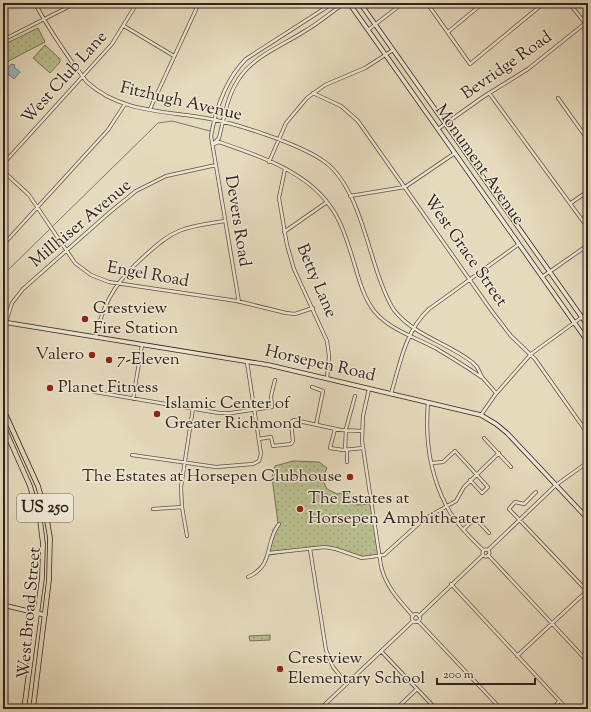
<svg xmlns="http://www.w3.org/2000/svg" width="591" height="712" font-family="'Sorts Mill Goudy',serif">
<defs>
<pattern id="park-dots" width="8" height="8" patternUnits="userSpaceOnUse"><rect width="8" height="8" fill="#b8be8e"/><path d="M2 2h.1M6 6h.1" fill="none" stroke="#9fa37a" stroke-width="1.8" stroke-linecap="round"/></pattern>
<pattern id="water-ripples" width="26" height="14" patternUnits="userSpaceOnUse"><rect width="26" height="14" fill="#9cb7bd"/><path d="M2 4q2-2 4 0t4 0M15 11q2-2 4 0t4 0" fill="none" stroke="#809499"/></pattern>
</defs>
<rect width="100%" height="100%" fill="#e5dabc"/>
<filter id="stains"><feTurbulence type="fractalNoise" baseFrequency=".005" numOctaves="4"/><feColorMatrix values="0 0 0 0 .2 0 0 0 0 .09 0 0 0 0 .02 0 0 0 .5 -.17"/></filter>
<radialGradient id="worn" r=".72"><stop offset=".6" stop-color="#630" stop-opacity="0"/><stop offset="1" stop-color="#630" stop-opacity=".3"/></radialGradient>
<path fill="url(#park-dots)" stroke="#747056" d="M38,28L45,42L3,64V45Z
M45,45L60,59V62L50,73L33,58Z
M293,461L319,462L327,468L322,479L327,489L337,494L345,492L351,496L356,505L371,504L379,556L365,558L323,547L269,555L273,530L278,523L272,477L275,466Z
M270,635V640L250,641L249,636Z"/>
<path fill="url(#water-ripples)" stroke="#717c7d" d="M11,64L15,65L14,67L20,72L14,79L7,73L3,75Z"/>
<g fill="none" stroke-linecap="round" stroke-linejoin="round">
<path stroke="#717c7d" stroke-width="1" d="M3,275L158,123L172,121L210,131"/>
<defs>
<path id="street" d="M35,3C46,25 60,45 74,65C79,70 82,77 87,82C119,112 165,111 205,118C236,123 300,144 325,162C356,185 366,241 379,277C383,288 387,300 394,310C413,335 448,343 472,362L477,367L482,377L496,393
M215,3L224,5L232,3
M427,3L470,64L544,3
M569,3L585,23
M124,26L174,56
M368,30L403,3
M448,32L483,3
M3,40L76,3
M313,93L341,106L358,121L491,310L511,336L535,359L588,434
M489,93L588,228
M558,98L588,140
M150,109L199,3
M438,129L483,97L528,69L588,21
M214,143L219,138C224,118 227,97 238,80C253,56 282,46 305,31C319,23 331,12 345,3
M214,144L219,142C257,155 306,171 330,206C340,219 345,235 350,250C357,270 361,295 375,312C390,330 417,338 437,349C452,358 467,367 481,377
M269,162L286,123L307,98L325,85L365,68L393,50
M3,164L112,44L137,3
M285,169L279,198L287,245L294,269L327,341L329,356L327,379
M3,171L29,195L75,263L91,275L109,282L237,301L286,313L295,314L313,308
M350,196L405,187L455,153
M571,203L588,191
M284,232L327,202
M3,245L108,130L125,104
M542,277L588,245
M239,302L211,136C216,108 226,79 246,59L333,3
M6,322L12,303L23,289L110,212L136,191L166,176L216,165
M96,336C104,298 120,277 149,252C158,244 167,236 179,231C193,225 209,224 224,221
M312,387L323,391L316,425
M369,389L363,416L362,441L381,566C386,587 399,600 413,616
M95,392L219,413H231L272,407L271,396L275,380
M391,394C400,364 405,331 429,309L519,244
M133,399L142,345
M428,403C425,438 430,474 446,505C454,522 470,537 483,550
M481,415L495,395L531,354L582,317
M335,429L330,448L343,450L363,448
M484,438L511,467
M259,439L271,437L273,446L291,444L293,441L291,422L294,420L341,430L362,431
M345,450L346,429L355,396
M347,450V462
M132,455L216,467L253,464L259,461L261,454L247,362
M432,463L443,462L455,451L488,487L482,493L470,480
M536,492L524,504L515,502L509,509L588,592
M153,509L182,507
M464,529L475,518L489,533
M187,536L182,507L181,487L193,408
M310,549L326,650L333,667L346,683
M482.5 553a3.5 3.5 0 1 1 7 0a3.5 3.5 0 1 1-7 0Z
M488,550L556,485L588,462
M269,553L325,547L336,549L362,558L384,555L424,519L456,501L464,487L499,453
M488,555L588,662
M248,577C275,565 264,543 279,524
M451,584L567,709
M412 618a4 4 0 1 1 8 0a4 4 0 1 1-8 0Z
M419,616L483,555
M418,621L501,709
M381,651L436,709
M517,656L588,590
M320,709L413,621
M396,709L417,689
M553,709L559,701"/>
<path id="secondary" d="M349,3L588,342
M360,3L588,326
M3,322L269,365L481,415L496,424L507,433L588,519
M3,605L45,615"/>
<path id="primary" d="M3,409L38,486L46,514L50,538L49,580L33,709
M3,425L30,486L40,520L43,544L42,578L24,709"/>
</defs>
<use href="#street" stroke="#5e5145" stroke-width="4"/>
<use href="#secondary" stroke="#31231d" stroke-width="5"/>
<use href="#primary" stroke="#31231d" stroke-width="5.5"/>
<use href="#street" stroke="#eee7d3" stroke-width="2.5"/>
<use href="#secondary" stroke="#eee7d3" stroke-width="3.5"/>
<use href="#primary" stroke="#e5dabc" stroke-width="4"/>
</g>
<g fill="#8f2418" stroke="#eee7d3" stroke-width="1.5">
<circle cx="85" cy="319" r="4"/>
<circle cx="92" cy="355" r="4"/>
<circle cx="109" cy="360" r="4"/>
<circle cx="50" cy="388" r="4"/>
<circle cx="157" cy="414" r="4"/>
<circle cx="350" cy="477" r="4"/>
<circle cx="300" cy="509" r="4"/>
<circle cx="280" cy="669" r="4"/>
</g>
<g text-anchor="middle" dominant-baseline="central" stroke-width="3" stroke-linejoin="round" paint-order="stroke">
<rect fill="#eee7d3" stroke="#6a5e54" stroke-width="1" x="17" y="494" width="56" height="28" rx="3"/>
<g font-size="16" font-weight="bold" fill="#31231d">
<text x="45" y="508">US 250</text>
</g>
<g font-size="17" fill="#31231d" stroke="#eee7d3">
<text transform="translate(507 66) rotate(-35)">Bevridge Road</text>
<text transform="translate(65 78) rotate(-48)">West Club Lane</text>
<text transform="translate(181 102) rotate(13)">Fitzhugh Avenue</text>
<text transform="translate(479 165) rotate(55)">Monument Avenue</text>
<text transform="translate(237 221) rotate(81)">Devers Road</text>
<text transform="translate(81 224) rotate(-40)">Millhiser Avenue</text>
<text transform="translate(465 251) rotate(55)">West Grace Street</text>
<text transform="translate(148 275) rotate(10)">Engel Road</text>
<text transform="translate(316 281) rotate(67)">Betty Lane</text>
<text transform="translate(320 364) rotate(13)">Horsepen Road</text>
<text transform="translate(30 613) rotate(-85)">West Broad Street</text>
</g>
<g font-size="17" fill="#31231d" stroke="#eee7d3" text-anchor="start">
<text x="93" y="309">Crestview<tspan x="93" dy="20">Fire Station</tspan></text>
<text x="84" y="355" text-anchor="end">Valero</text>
<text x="117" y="360">7-Eleven</text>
<text x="58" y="388">Planet Fitness</text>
<text x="165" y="404">Islamic Center of<tspan x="165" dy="20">Greater Richmond</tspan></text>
<text x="342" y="477" text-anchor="end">The Estates at Horsepen Clubhouse</text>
<text x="308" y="499">The Estates at<tspan x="308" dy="20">Horsepen Amphitheater</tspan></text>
<text x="288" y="659">Crestview<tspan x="288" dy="20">Elementary School</tspan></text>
</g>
</g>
<rect width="591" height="712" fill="none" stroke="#e5dabc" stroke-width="16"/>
<rect x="4" y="4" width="583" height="704" fill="none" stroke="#31231d" stroke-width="2"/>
<rect x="8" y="8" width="575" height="696" fill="none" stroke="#31231d"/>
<path d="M437 678v6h98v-6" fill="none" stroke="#31231d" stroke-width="2"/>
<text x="443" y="678" font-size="12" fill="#31231d" stroke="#eee7d3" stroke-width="3" paint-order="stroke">200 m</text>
<rect width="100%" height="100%" filter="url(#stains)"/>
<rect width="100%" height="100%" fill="url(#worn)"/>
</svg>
